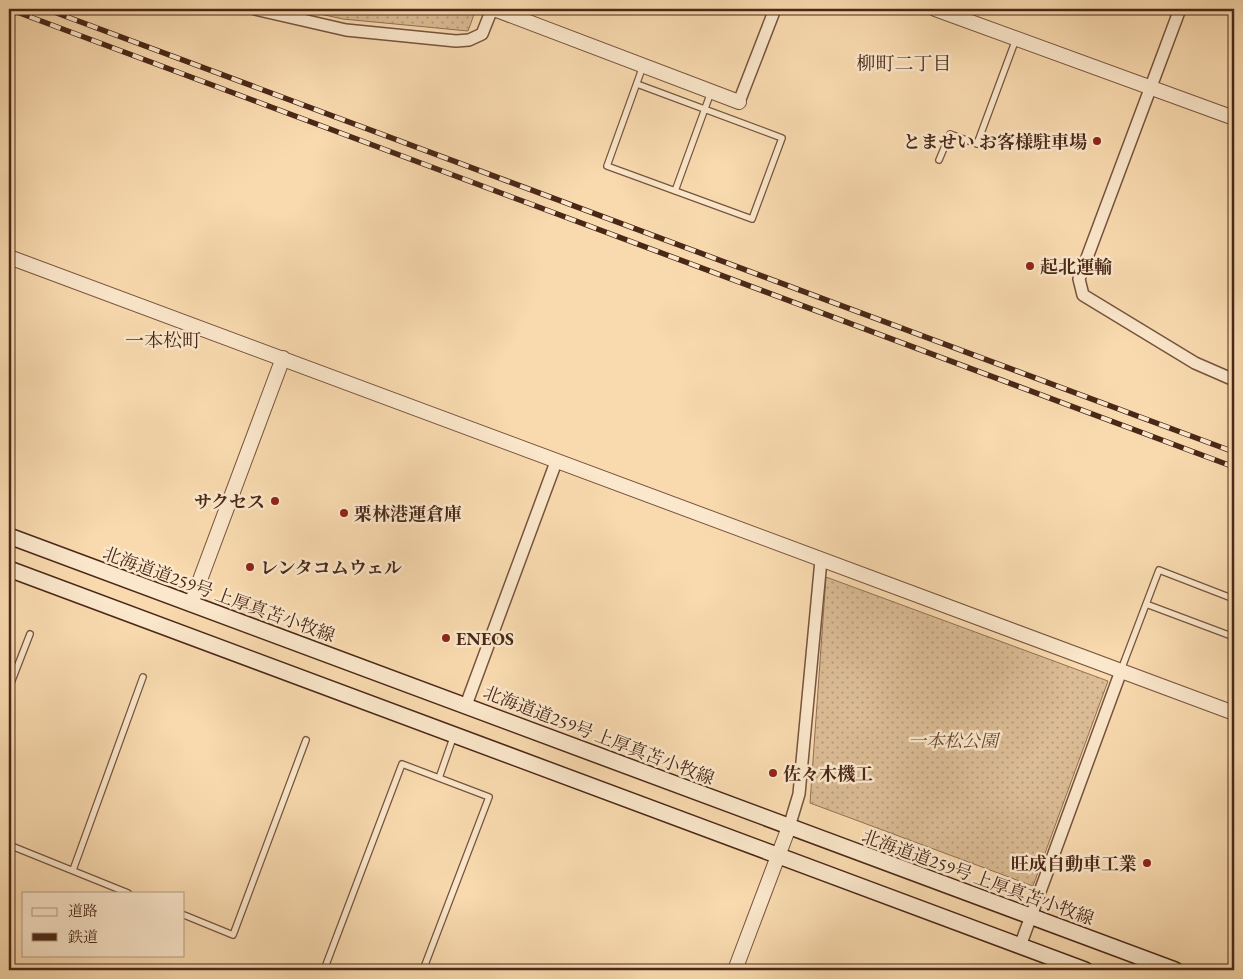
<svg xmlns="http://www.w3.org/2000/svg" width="1243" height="979" font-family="'EB Garamond','Noto Serif JP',serif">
<defs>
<pattern id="grass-dots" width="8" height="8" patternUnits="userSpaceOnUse" patternTransform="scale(1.25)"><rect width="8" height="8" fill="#dbbc95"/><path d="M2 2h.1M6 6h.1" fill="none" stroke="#b49979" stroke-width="1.8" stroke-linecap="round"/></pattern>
</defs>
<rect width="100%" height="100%" fill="#f9daaf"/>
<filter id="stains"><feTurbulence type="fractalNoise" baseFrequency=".004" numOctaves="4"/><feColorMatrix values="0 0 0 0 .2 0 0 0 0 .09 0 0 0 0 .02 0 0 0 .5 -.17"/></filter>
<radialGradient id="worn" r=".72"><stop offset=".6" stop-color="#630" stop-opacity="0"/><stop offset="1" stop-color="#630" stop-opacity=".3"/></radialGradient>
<path fill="url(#grass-dots)" stroke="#927256" d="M297,9H476L468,31L343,19Z
M826,577L1108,681L1033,886L810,803Z"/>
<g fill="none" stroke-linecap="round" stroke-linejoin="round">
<defs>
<path id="service" d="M637,84L782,138L752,219L607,166L643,66
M939,160L950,134L977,144L1016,39
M675,191L711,92
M1146,604L1234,637
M1121,670L1159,570L1234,599
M9,688L30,634
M9,845L128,893
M73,870L143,677
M184,915L233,935L306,740
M324,970L402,764L439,778L454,735
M423,970L489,797L439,778"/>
<path id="minor" d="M255,9L346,30L456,41L469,40L482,34L492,9
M1180,9L1079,279L1083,295L1195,363L1234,380
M739,102L775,9
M466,705L556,462
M789,827L799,794L821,560
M1020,946L1121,671"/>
<path id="tertiary" d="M494,9L739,102
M935,9L1234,118
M9,257L1234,713
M191,604L283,358
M735,970L789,827"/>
<path id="secondary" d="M9,536L1175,970
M9,569L1085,970"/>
</defs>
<use href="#service" stroke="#76543e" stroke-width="8"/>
<use href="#minor" stroke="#76543e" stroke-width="14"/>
<use href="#tertiary" stroke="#76543e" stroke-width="16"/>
<use href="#secondary" stroke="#4a2818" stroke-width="18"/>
<use href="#service" stroke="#fbe7cb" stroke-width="5.5"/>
<use href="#minor" stroke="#fbe7cb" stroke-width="11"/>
<use href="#tertiary" stroke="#fbe7cb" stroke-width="14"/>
<use href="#secondary" stroke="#fbe7cb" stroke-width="15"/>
<defs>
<path id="rail" d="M9,9L1234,467
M46,9L1234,452"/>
</defs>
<use href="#rail" stroke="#4a2818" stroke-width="5.5"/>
<use href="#rail" stroke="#fbe7cb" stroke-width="4" stroke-dasharray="11" stroke-linecap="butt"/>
</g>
<g fill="#8f2418" stroke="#fbe7cb" stroke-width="2">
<circle cx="1097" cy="141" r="5"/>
<circle cx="1030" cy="266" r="5"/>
<circle cx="275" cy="501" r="5"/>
<circle cx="344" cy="513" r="5"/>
<circle cx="250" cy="567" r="5"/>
<circle cx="446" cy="638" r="5"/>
<circle cx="773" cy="773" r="5"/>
<circle cx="1147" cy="863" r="5"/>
</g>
<g text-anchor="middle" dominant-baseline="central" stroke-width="5" stroke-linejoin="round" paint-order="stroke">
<g font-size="18" font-weight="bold" fill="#4a2818" stroke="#fbe7cb" text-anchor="start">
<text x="1087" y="141" text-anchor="end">とませい お客様駐車場</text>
<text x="1040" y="266">起北運輸</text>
<text x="265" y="501" text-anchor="end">サクセス</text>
<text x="354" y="513">栗林港運倉庫</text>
<text x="260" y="567">レンタコムウェル</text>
<text x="456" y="638">ENEOS</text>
<text x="783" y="773">佐々木機工</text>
<text x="1137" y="863" text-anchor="end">旺成自動車工業</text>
</g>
<g font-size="18" fill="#4a2818" stroke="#fbe7cb">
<text transform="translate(219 594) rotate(20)">北海道道259号 上厚真苫小牧線</text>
<text transform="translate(599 735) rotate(21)">北海道道259号 上厚真苫小牧線</text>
<text transform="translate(978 877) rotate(20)">北海道道259号 上厚真苫小牧線</text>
</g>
<g font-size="18" font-style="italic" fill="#674631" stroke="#fbe7cb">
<text x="953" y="740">一本松公園</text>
</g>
<g font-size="19" fill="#4a2818" stroke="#fbe7cb">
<text x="904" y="63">柳町二丁目</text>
<text x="163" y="340">一本松町</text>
</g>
</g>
<rect width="1243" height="979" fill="none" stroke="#f9daaf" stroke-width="30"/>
<rect x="10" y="10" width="1223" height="959" fill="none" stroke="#4a2818" stroke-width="2.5"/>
<rect x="15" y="15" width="1213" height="949" fill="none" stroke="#4a2818"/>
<rect x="22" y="892" width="162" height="65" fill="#fbe7cb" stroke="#b49b83"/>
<rect x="32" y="908" width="25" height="8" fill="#fbe7cb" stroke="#b49b83"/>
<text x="68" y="916" font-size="15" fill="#4a2818">道路</text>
<rect x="32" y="933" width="25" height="8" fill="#4a2818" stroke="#b49b83"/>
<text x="68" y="942" font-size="15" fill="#4a2818">鉄道</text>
<rect width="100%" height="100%" filter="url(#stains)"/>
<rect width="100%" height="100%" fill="url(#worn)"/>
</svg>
